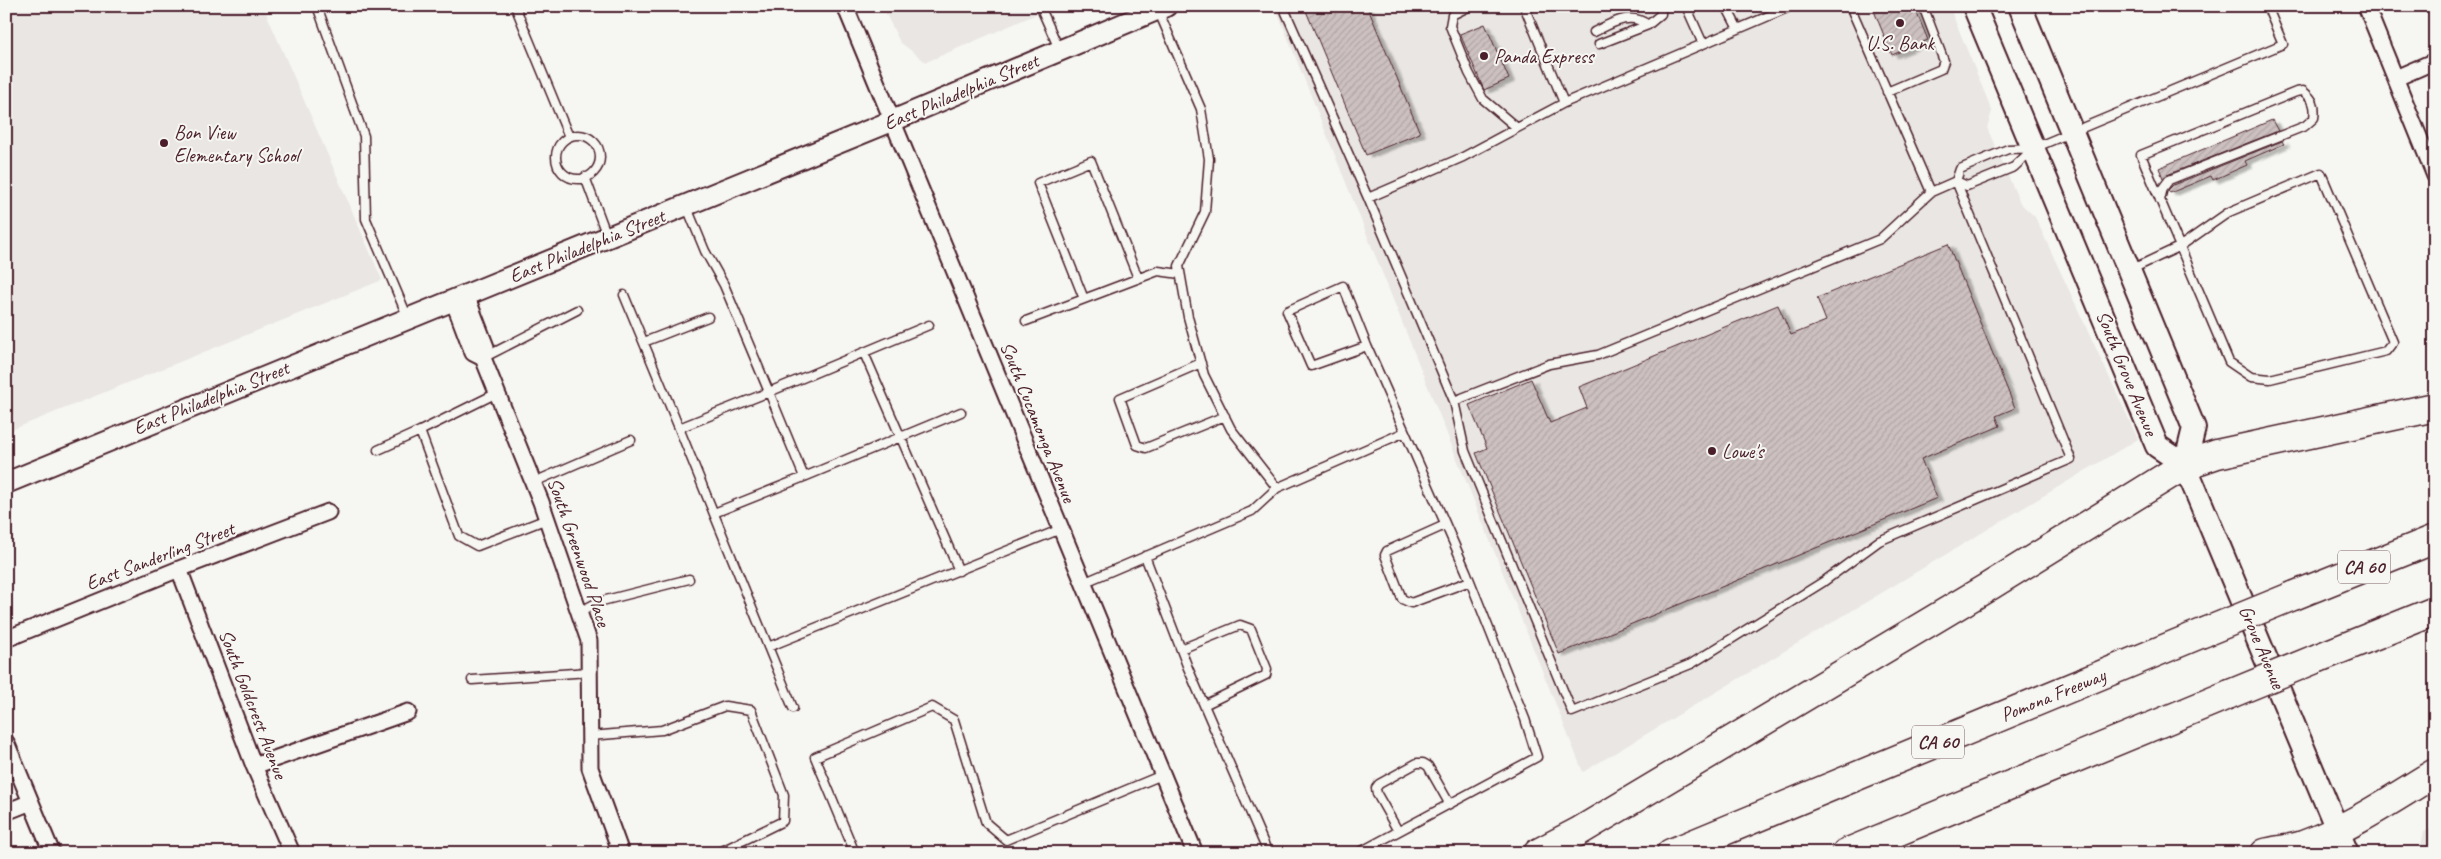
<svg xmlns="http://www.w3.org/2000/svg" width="2441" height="859" font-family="Caveat,sans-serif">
<defs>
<pattern id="building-hatch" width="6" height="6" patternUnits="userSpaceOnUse" patternTransform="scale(1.25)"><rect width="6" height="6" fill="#ccc1c0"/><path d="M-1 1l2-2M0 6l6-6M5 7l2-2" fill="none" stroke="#b1a5a5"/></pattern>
<filter id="shadow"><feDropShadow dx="5.5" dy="3" stdDeviation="1" flood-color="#0004"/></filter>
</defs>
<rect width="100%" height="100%" fill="#f6f6f2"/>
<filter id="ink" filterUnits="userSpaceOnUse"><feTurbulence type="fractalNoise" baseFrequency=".02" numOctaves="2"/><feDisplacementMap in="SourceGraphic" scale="10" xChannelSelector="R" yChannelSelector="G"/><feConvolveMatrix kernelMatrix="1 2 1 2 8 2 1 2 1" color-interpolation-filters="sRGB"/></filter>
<g filter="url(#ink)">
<path fill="#e9e6e3" d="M6,6H263L382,280L6,432Z
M882,6H1055L926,62L900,42Z
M1275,6H1949L1992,111L1987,128L2020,203L2035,217L2138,439L1583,772Z
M2435,826V853H2419L2424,832Z"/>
<path fill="url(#building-hatch)" stroke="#4a1f2b" filter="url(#shadow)" d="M1304,6H1367L1420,133L1366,155Z
M1872,6H1914L1928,40L1892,55Z
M1485,24L1509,79L1484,90L1460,34Z
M2272,120L2278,131L2167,175L2163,178L2159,168Z
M2282,141L2284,144L2245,161L2247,165L2213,180L2211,176L2170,193L2168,190L2173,185Z
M1948,244L2015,408L1996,416L2000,426L1921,459L1937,498L1559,654L1476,453L1487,448L1469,405L1531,379L1550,423L1587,408L1579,387L1778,305L1791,335L1826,321L1817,298Z"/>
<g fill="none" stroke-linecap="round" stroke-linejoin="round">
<defs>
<path id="service" d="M317,6L364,136L366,219L408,318
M515,6L569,137
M1040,6L1059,49
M1283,6L1368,198L1463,157L1564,103
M1470,6L1452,15L1450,26L1469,73L1483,99L1516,127
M1524,6L1564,103L1703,44
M1686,6L1703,44L1792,6
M1726,6L1738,29
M1850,6L1931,192
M1594,32C1612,23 1630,11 1648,25
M1599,44L1648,25L1661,14V6
M1887,92L1941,69L1944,61L1923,6
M556 157a22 22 0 1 1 44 0a22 22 0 1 1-44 0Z
M585,177L607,236
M1956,181L1967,186L2014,167L2032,150
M1368,198L1454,401L1465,451L1572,712L1691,664L1823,582L1879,541L2071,459L1956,181L1960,169L2008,149L2034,148L2283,44L2267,6
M686,205L705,251L724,285L769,392L679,428L793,708
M2132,269L2179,247L2229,212L2321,173L2393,342L2386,351L2270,379L2251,377L2229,362L2141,155L2296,92L2303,91C2313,99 2316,105 2314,118L2305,126L2169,180L2163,188L2160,200
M624,295L679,428
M1084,299L1038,183L1091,161L1138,278
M1026,321L1158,271L1180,274
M929,325L769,392L804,477L961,412
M644,342L708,317
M1367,346L1343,286L1287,311L1311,366L1367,346L1405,432
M864,353L959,571
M485,357L577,310
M1201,363L1120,398L1137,445L1146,448L1225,416
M497,393L420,431L459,536L477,546L547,519
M1454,401L1549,364L1598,355L1880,239L1931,192L1956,181
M378,450L420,431
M534,482L631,440
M1277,488L1405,432L1466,571L1525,719L1537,757L1358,853
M714,513L804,477
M1445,525L1387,551L1385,555L1402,599L1411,603L1470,581
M1145,556L1188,668L1268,853
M1083,583L1252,511L1277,488L1231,429L1204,375L1188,317L1179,266L1205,212L1209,159L1201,109L1158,10
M579,612L598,602L689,579
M768,647L1061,529
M1181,649L1240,625L1251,629L1267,669L1266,675L1204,705
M472,680L589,672
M590,736L662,730L725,706L751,710L784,795L783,821L718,853
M1398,831L1377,794L1376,788L1379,784L1417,763H1423L1428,766L1449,803
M855,853L815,757L932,707L954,720L986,823L1006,840L1162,775
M2434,853L2435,851"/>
<path id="minor" d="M845,6L1195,853
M2366,6L2435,176
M2396,78L2435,61
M466,295L486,347L483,358
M453,300L473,353L483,358L541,502L589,641L590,768L621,853
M179,569L254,766L292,853
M6,639L179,569L328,512
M6,742L52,853
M254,766L408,712
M6,812L31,802"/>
<path id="tertiary" d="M6,483L892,121L1166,6"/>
<path id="secondary" d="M1974,6L2157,446L2185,465
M2020,6L2194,428L2185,465
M2185,465L2347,853"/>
<path id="motorway" d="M2293,596L2435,539
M2318,658L2435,611
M1538,853L1578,832L1988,587L2185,465L2217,454L2435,407
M1671,853L2205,632
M1846,853L2230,694
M2265,853C2278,850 2291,849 2303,845C2350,828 2392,799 2435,773"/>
</defs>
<use href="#service" stroke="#4a1f2b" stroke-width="11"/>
<use href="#minor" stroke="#4a1f2b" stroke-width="19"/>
<use href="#tertiary" stroke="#4a1f2b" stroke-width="24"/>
<use href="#secondary" stroke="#4a1f2b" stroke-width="26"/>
<use href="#motorway" stroke="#4a1f2b" stroke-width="31"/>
<use href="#service" stroke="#f6f6f2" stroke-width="8"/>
<use href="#minor" stroke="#f6f6f2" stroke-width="15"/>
<use href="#tertiary" stroke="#f6f6f2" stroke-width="20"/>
<use href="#secondary" stroke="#f6f6f2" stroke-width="22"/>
<use href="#motorway" stroke="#f6f6f2" stroke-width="28"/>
<defs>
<path id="motorway-bridge" d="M2205,632L2293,596
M2230,694L2318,658"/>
</defs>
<use href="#motorway-bridge" stroke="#4a1f2b" stroke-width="31" stroke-linecap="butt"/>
<use href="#motorway-bridge" stroke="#f6f6f2" stroke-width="28"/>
</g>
</g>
<g fill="#4a1f2b" stroke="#f6f6f2" stroke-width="2">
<circle cx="1900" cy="23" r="5"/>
<circle cx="1484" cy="56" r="5"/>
<circle cx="164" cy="143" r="5"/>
<circle cx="1712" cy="451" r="5"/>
</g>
<g text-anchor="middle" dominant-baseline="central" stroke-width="4" stroke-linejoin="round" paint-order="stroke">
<g fill="#f6f6f2" stroke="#7e6067" stroke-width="1">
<rect x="2338" y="550.5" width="52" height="33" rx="4"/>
<rect x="1912" y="725.5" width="52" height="33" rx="4"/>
</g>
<g font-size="19" font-weight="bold" fill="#4a1f2b">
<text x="2364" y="567">CA 60</text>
<text x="1938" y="742">CA 60</text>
</g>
<g font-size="20" fill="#4a1f2b" stroke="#f6f6f2" text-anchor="start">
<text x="1900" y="43" text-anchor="middle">U.S. Bank</text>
<text x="1494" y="56">Panda Express</text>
<text x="174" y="132">Bon View<tspan x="174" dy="23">Elementary School</tspan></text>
<text x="1722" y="451">Lowe's</text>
</g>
<g font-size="20" fill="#4a1f2b" stroke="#f6f6f2">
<text transform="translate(961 92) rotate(-23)">East Philadelphia Street</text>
<text transform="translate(587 246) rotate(-22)">East Philadelphia Street</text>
<text transform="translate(2127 373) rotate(68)">South Grove Avenue</text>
<text transform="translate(211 398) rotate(-22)">East Philadelphia Street</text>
<text transform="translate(1038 422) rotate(68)">South Cucamonga Avenue</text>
<text transform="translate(579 552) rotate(71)">South Greenwood Place</text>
<text transform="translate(160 556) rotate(-21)">East Sanderling Street</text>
<text transform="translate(2262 647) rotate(67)">Grove Avenue</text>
<text transform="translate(2053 695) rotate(-22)">Pomona Freeway</text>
<text transform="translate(253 704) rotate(69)">South Goldcrest Avenue</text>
</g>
</g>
<rect width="2441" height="859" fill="none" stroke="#f6f6f2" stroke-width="25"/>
<rect x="12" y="12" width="2416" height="834" fill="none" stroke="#4a1f2b" stroke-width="2" filter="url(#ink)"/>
</svg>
